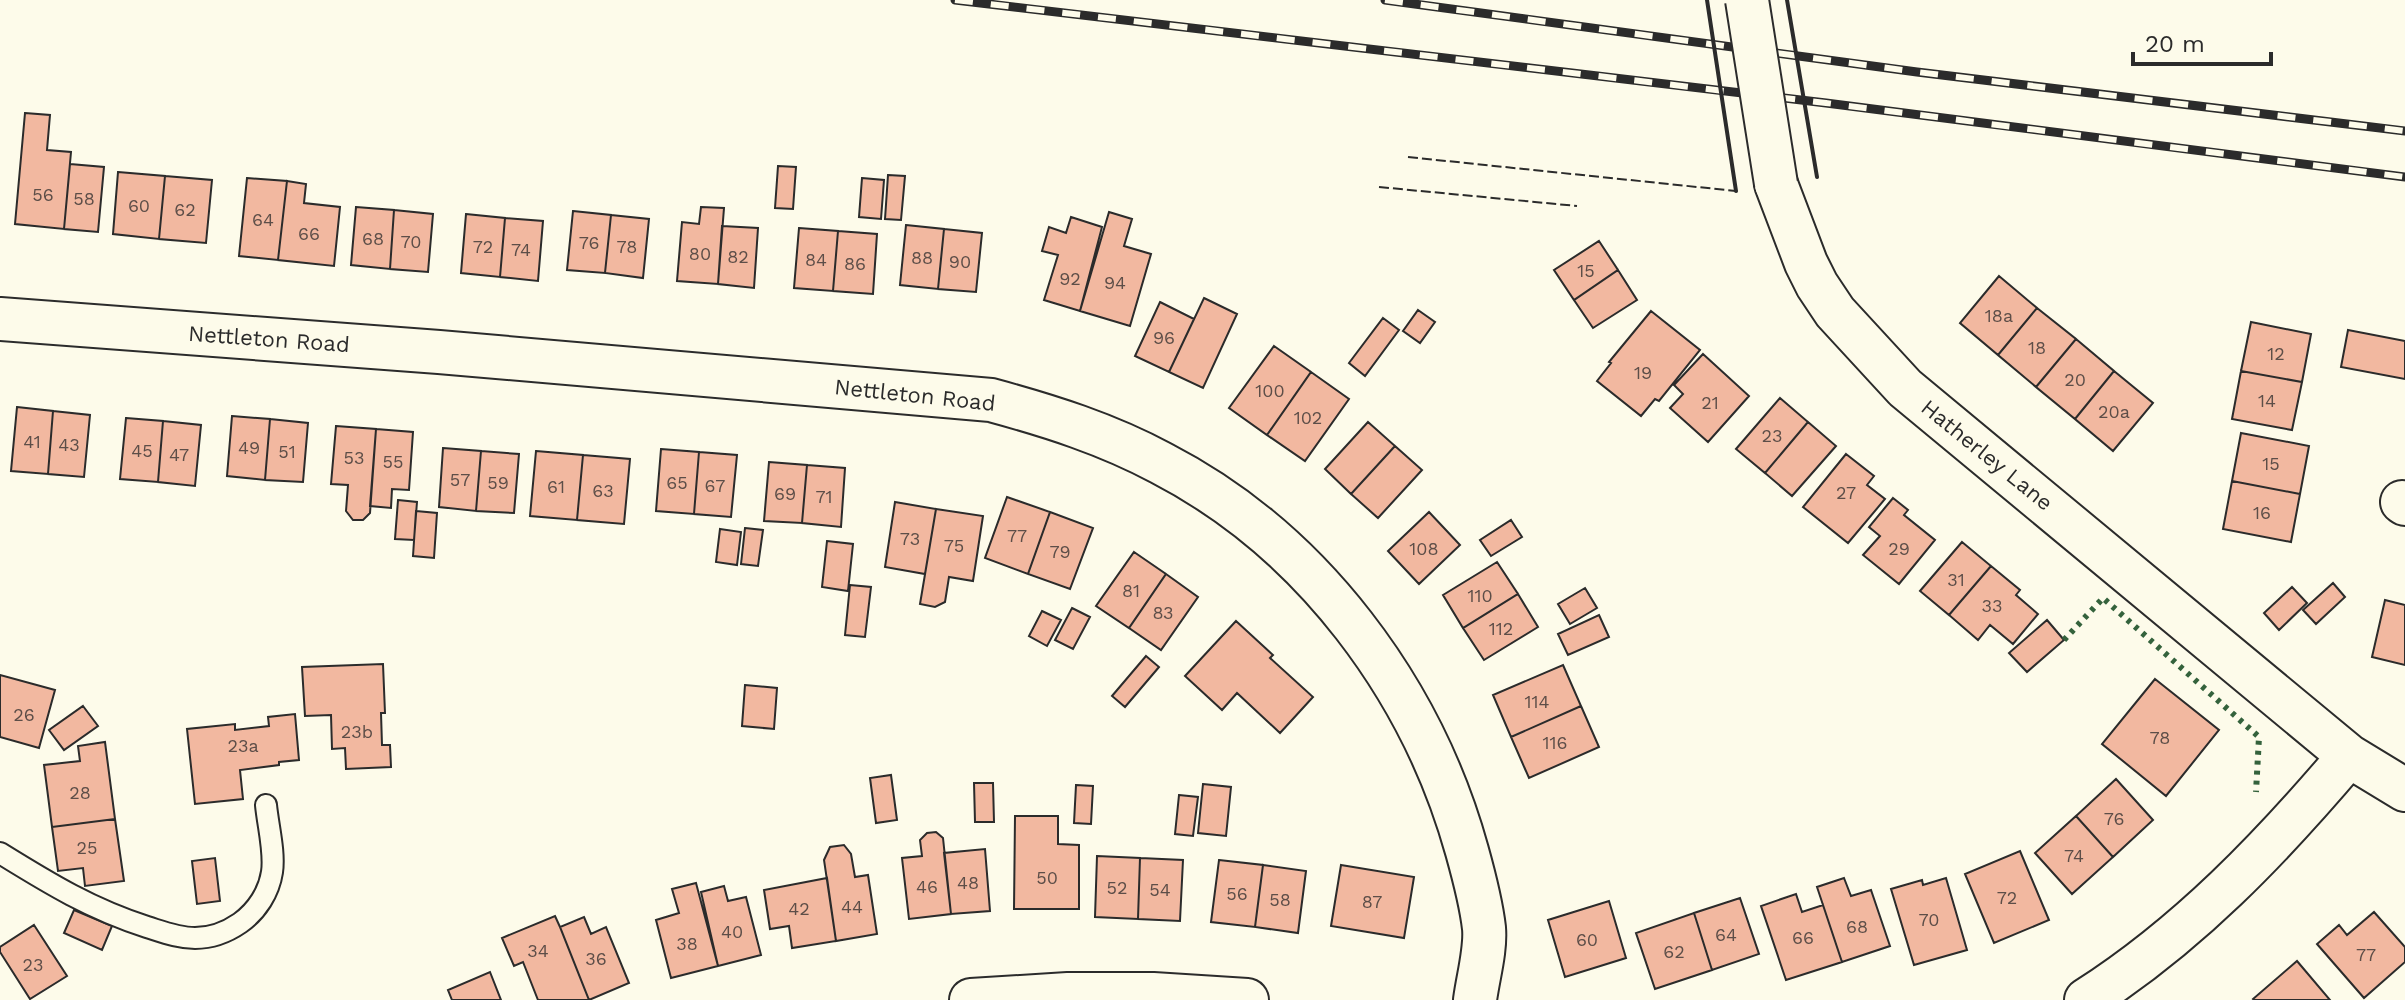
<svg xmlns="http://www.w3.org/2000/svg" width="2405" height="1000" font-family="'Work Sans',sans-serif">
<rect width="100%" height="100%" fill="#fdfbea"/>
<path fill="#f2b8a0" stroke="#2b2b2b" stroke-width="2" d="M25,113L50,115L47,150L71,152L64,229L15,224Z
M70,164L104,167L98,232L64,229Z
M778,166L796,167L793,209L775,208Z
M118,172L165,176L159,239L113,234Z
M888,175L905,176L901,220L885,219Z
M165,176L212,180L206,243L159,239Z
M247,178L287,181L278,260L239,256Z
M862,178L884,180L881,219L859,217Z
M287,181L306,184L304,203L340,207L334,266L278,260Z
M356,207L394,210L390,269L351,265Z
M701,207L724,208L718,284L677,281L682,222L699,224Z
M394,210L433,214L428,272L390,269Z
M573,211L611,215L605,273L567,270Z
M1109,212L1132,219L1124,246L1151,254L1130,326L1080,311Z
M466,214L505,218L500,277L461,273Z
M611,215L649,219L643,278L605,273Z
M1071,217L1102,227L1080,311L1044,300L1058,255L1042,251L1049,227L1066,233Z
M505,218L543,221L538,281L500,277Z
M906,225L944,229L938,289L900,285Z
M722,226L758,228L754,288L718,284Z
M799,228L838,231L833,291L794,288Z
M944,229L982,233L976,292L938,289Z
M838,231L877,234L873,294L833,291Z
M1599,241L1618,270L1574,300L1554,270Z
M1618,270L1637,300L1593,328L1574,300Z
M1999,276L2037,308L1998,355L1960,323Z
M1204,298L1237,314L1203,388L1169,372Z
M1160,302L1194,319L1169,372L1135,356Z
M2037,308L2076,339L2036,387L1998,355Z
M1418,310L1435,322L1420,343L1403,331Z
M1651,311L1700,350L1659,401L1655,399L1641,416L1597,381L1611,363L1609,362Z
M1383,318L1399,330L1365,376L1349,363Z
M2251,322L2311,334L2302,382L2241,371Z
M2348,330L2405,341V379L2341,367Z
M2076,339L2114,371L2075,419L2036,387Z
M1274,346L1311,372L1267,435L1229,408Z
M1703,354L1749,396L1708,442L1670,408L1683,394L1674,385Z
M2114,371L2153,403L2113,451L2075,419Z
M2241,371L2302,382L2292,430L2232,419Z
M1311,372L1349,399L1305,461L1267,435Z
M1780,398L1808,422L1765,473L1736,449Z
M17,407L53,411L48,474L11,471Z
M53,411L90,415L84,477L48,474Z
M232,416L270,419L265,480L227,476Z
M126,418L163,421L158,482L120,479Z
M270,419L308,423L303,482L265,480Z
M163,421L201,425L195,486L158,482Z
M1368,422L1395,446L1351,494L1325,469Z
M1808,422L1836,446L1792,496L1765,473Z
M336,426L376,429L370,513L363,520H353L346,511L348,485L331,484Z
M376,429L413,432L409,490L392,489L391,508L370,506Z
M2241,433L2309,446L2300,494L2232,481Z
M1395,446L1422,470L1378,518L1351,494Z
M443,448L481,451L476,511L439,507Z
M661,449L699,452L694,514L656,511Z
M481,451L519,454L514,513L476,511Z
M536,451L583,455L577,520L530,516Z
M699,452L737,455L731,517L694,514Z
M1846,454L1874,476L1867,485L1885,499L1848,543L1803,507Z
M583,455L630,459L624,524L577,520Z
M769,462L807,465L802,523L764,521Z
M807,465L845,468L841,527L802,523Z
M2232,481L2300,494L2291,542L2223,529Z
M1007,497L1050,512L1028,574L985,558Z
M1893,498L1908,510L1904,515L1935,540L1899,584L1863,555L1880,536L1869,527Z
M398,500L417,502L414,540L395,539Z
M895,502L936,509L925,574L885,567Z
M936,509L983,516L973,581L949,577L945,602L935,607L920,604Z
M416,511L437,513L434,558L413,556Z
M1050,512L1093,528L1070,589L1028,574Z
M1429,512L1460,545L1419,584L1388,551Z
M1511,520L1522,537L1491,556L1480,540Z
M745,528L763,530L758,566L741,564Z
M720,529L741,532L737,565L716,562Z
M827,541L853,544L848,591L822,587Z
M1962,542L1991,566L1949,615L1920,591Z
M1134,552L1166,574L1129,628L1096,606Z
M1497,562L1518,594L1463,628L1443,595Z
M1991,566L2020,590L2016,595L2038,614L2013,644L1990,625L1978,640L1949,615Z
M1166,574L1198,597L1161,650L1129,628Z
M2333,583L2345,597L2316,624L2303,610Z
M850,585L871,587L865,637L845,635Z
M2292,587L2307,603L2279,630L2264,613Z
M1585,588L1597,608L1570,624L1558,604Z
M1518,594L1538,627L1484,660L1463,628Z
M2385,600L2405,605V665L2372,657Z
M1072,608L1090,617L1073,649L1055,640Z
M1042,611L1061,620L1047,646L1029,636Z
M1599,615L1609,637L1568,655L1558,634Z
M2047,620L2064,640L2027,672L2009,653Z
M1236,621L1273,655L1270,658L1313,697L1280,733L1237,693L1222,710L1185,676Z
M1146,656L1159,667L1125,707L1112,696Z
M383,664L385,713H381L382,745H390L391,767L346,769L345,748L332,749L331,715L305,716L302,667Z
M1563,665L1581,706L1511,737L1493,695Z
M0,675L55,690L39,748L0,737Z
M2155,679L2219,730L2166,796L2102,744Z
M745,685L777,688L774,729L742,726Z
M83,706L98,726L64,750L49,730Z
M1581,706L1599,747L1529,778L1511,737Z
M295,714L299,760L279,762V765L240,770L243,799L195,804L187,729L235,724V730L269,726L268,717Z
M105,742L115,819L52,827L44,765L80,761L78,746Z
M891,775L897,820L876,823L870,778Z
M2116,779L2153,820L2113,857L2076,816Z
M974,783H993L994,822H975Z
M1203,784L1231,787L1226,836L1198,833Z
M1076,785L1093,786L1091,824L1074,823Z
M1179,795L1198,797L1193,836L1175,834Z
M1015,816H1058V844L1079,845V909H1014Z
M2076,816L2113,857L2072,894L2035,853Z
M115,819L124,881L85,886L83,868L58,871L52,827Z
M936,832L943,838L951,914L909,919L902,858L922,856L920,840L927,833Z
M844,845L851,854L855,877L868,875L877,934L836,941L824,860L830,847Z
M985,849L990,911L951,914L944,853Z
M2020,851L2049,920L1994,943L1965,874Z
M1097,856L1140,858L1138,919L1095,917Z
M215,858L220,901L197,904L192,861Z
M1140,858L1183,860L1180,921L1138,919Z
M1219,860L1263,865L1255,927L1211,922Z
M1263,865L1306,871L1298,933L1255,927Z
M1341,865L1414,877L1404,938L1331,926Z
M827,878L836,941L792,948L789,926L770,929L764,890Z
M1844,878L1851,896L1871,890L1890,946L1842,962L1817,887Z
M1946,878L1967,950L1914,965L1891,889L1922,880L1923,885Z
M696,883L718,966L671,978L656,920L679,913L672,889Z
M724,886L728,901L746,897L761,955L718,966L701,892Z
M1796,894L1802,912L1823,905L1842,962L1786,980L1761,906Z
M1740,898L1759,954L1712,970L1694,913Z
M1609,901L1626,958L1565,977L1548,920Z
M74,910L112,926L102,950L64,933Z
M2374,912L2405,947V962L2364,998L2317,944L2339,925L2347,935Z
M1694,913L1712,970L1655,989L1636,933Z
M555,916L560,927L589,1000H538L523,962L514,966L502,938Z
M584,917L591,934L606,927L629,983L589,1000L560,927Z
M34,925L67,976L30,999L0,952V947Z
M2297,961L2330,1000H2254L2253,999Z
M490,972L501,1000H452L448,990Z"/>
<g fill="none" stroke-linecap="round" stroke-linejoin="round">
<defs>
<path id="service" d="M0,853C50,884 91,909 147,927C163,932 178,938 195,938C211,938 227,932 240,923C257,911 269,892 272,872C275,852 268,826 266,805"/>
<path id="minor" d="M1776,184L1806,263L1817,285L1835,312L1905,388L2349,756L2405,790
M0,319L439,352L991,400C1050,416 1107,434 1161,463C1312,541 1422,689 1467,851C1474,876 1481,902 1484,928C1486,950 1478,977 1475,1000
M2402,502L2405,504
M971,1000L1068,994H1153L1247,1000
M2086,1000C2188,935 2271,848 2349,756"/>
</defs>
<use href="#service" stroke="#2b2b2b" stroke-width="24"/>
<use href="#minor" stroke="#2b2b2b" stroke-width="46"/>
<use href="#service" stroke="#fdfbea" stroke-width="20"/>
<use href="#minor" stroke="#fdfbea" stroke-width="42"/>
<defs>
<path id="rail" d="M955,0L1826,103L2405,177
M1385,0L1917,72L2405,131"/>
</defs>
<use href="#rail" stroke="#2b2b2b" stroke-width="9"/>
<use href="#rail" stroke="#fdfbea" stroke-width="6" stroke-dasharray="18" stroke-linecap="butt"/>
<defs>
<path id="minor-bridge" d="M1747,0L1776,184"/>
</defs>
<use href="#minor-bridge" stroke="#2b2b2b" stroke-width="46" stroke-linecap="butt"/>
<use href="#minor-bridge" stroke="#fdfbea" stroke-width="42"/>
<path stroke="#34623c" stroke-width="6" stroke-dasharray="4 6" stroke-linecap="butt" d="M2064,640L2103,598L2259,737L2256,792"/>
<path stroke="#2b2b2b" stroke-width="2" stroke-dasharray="10 4" stroke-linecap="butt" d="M1408,157L1736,191
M1379,187L1577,206"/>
<path stroke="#2b2b2b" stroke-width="4" d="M1707,0L1736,191
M1787,0L1817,177"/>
</g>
<g text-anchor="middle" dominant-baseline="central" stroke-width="6" stroke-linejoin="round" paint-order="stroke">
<g font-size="18" fill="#5d4e48">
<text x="43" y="194">56</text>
<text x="84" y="198">58</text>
<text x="139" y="205">60</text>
<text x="185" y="209">62</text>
<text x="263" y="219">64</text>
<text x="309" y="233">66</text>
<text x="373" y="238">68</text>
<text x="411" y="241">70</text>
<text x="589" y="242">76</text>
<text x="483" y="246">72</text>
<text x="627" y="246">78</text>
<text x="521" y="249">74</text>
<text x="700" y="253">80</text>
<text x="738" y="256">82</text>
<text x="922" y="257">88</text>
<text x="816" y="259">84</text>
<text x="960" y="261">90</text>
<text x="855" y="263">86</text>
<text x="1586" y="270">15</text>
<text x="1070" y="278">92</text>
<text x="1115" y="282">94</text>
<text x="1999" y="315">18a</text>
<text x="1164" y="337">96</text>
<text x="2037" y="347">18</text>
<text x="2276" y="353">12</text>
<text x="1643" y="372">19</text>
<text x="2075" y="379">20</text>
<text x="1270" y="390">100</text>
<text x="2267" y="400">14</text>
<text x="1710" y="402">21</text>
<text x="2114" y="411">20a</text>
<text x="1308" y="417">102</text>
<text x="1772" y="435">23</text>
<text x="32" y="441">41</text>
<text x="69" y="444">43</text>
<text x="249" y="447">49</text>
<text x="142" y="450">45</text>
<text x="287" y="451">51</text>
<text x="179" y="454">47</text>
<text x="354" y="457">53</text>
<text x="393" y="461">55</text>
<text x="2271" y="463">15</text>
<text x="460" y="479">57</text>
<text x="498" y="482">59</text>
<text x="677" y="482">65</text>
<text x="715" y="485">67</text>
<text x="556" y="486">61</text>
<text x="603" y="490">63</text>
<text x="1846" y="492">27</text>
<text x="785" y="493">69</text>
<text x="824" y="496">71</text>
<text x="2262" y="512">16</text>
<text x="1017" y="535">77</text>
<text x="910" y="538">73</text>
<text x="954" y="545">75</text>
<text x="1424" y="548">108</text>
<text x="1899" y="548">29</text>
<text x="1060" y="551">79</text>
<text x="1956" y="579">31</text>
<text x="1131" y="590">81</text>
<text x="1480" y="595">110</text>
<text x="1992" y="605">33</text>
<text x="1163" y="612">83</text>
<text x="1501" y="628">112</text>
<text x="1537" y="701">114</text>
<text x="24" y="714">26</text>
<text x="357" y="731">23b</text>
<text x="2160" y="737">78</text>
<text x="1555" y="742">116</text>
<text x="243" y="745">23a</text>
<text x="80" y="792">28</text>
<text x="2114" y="818">76</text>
<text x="87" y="847">25</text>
<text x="2074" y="855">74</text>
<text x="1047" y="877">50</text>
<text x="968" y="882">48</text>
<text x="927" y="886">46</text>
<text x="1117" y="887">52</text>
<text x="1160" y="889">54</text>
<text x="1237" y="893">56</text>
<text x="2007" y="897">72</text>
<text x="1280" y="899">58</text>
<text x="1372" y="901">87</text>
<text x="852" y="906">44</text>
<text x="799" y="908">42</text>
<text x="1929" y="919">70</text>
<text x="1857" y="926">68</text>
<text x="732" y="931">40</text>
<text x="1726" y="934">64</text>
<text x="1803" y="937">66</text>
<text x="1587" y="939">60</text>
<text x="687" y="943">38</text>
<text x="538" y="950">34</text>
<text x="1674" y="951">62</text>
<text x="2366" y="954">77</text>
<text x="596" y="958">36</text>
<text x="33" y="964">23</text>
</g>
<g font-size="22" fill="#2b2b2b" stroke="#fdfbea">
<text transform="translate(269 339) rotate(4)">Nettleton Road</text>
<text transform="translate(915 395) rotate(6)">Nettleton Road</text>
<text transform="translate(1987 455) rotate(39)">Hatherley Lane</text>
</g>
</g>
<path d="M2133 52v12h138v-12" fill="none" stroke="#2b2b2b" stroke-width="4"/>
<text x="2145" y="52" font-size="24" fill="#2b2b2b" stroke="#fdfbea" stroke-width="6" paint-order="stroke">20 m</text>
</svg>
